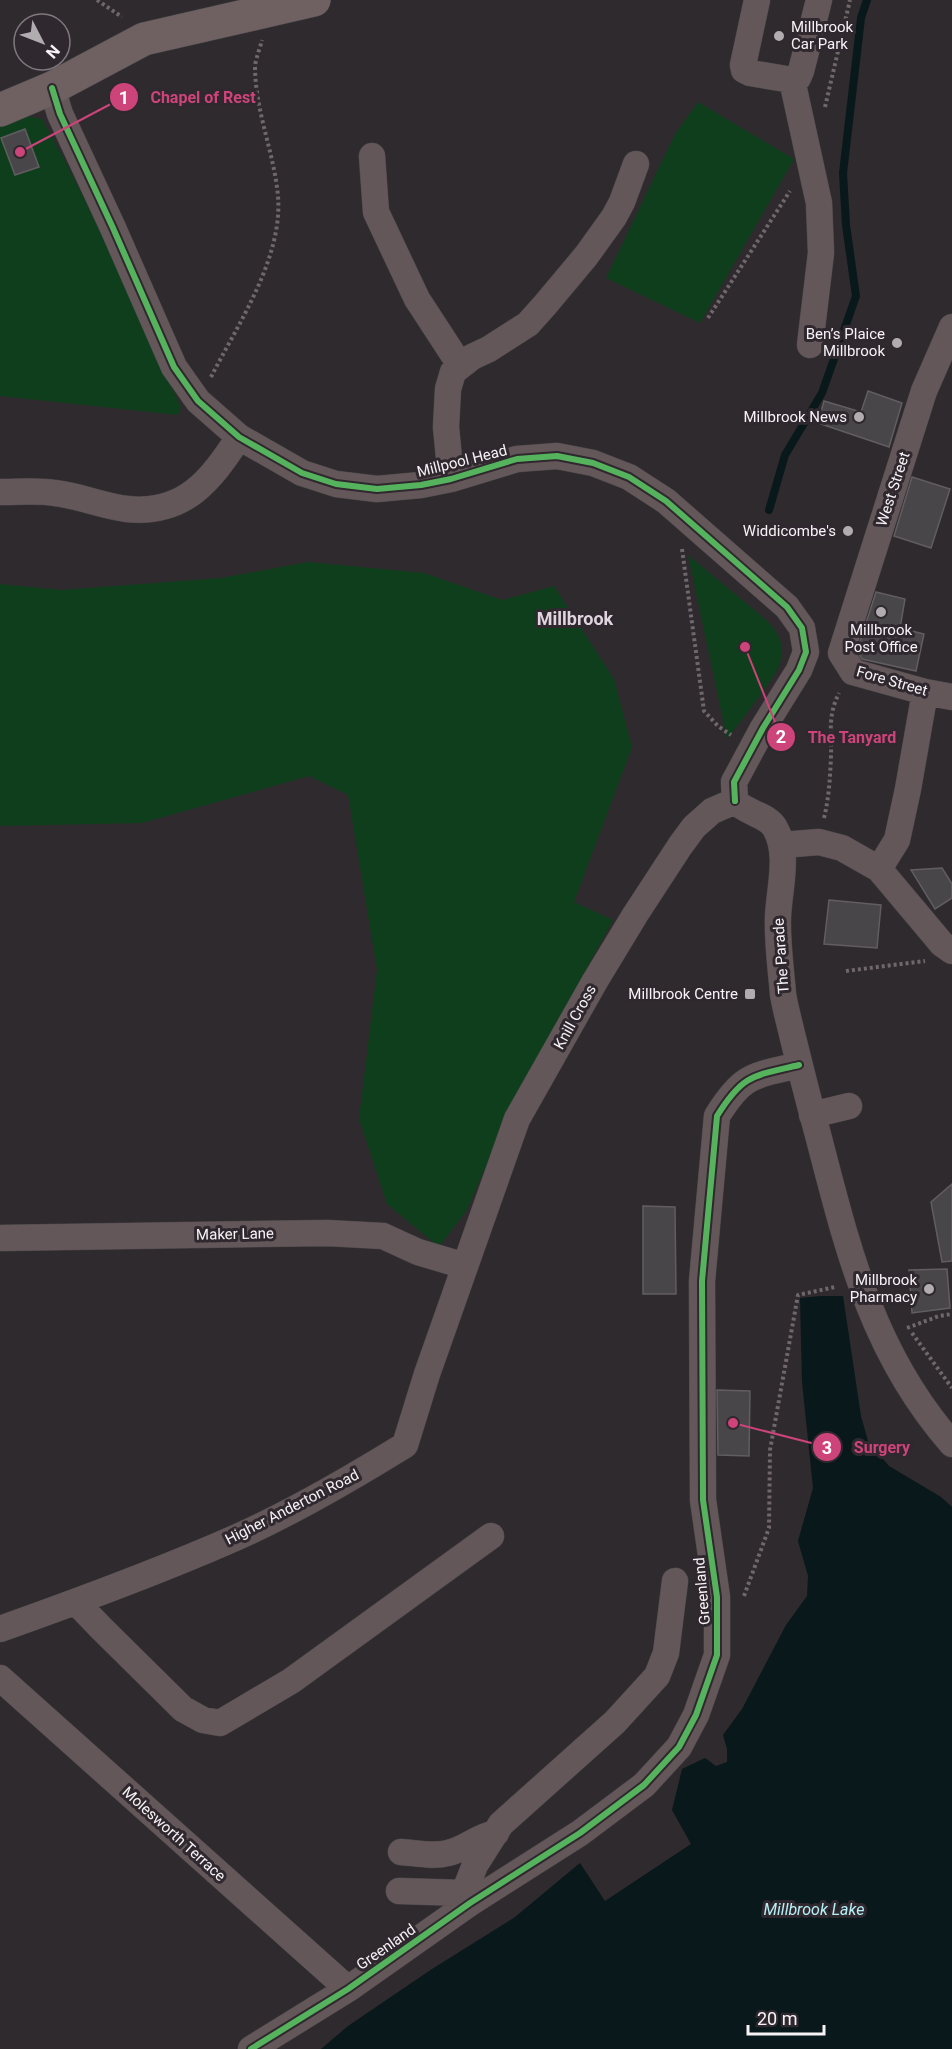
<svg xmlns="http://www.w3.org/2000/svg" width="952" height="2049" font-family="Roboto,sans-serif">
<rect width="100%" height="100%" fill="#2e2a2e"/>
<path fill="#0f3e1c" d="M698,102L794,159L700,323L606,278L675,134Z
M27,116L42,119C95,212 135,311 181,407L178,415L0,396V127Z
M688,555L764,618C796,648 780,669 758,698C748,712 737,726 727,739Z
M308,562L424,573L502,600L554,586L614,679L632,747L574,902L613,920L512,1105L467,1210L439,1247L387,1204L359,1119L377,970L348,795L309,776L142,823L0,826V584L61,590L221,578Z"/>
<path fill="#09181a" d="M821,1296H843L861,1416L868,1441L889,1466L941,1497L952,1507V2049H321L348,2026L432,1969L515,1917L580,1863L605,1901L691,1844L672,1810L682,1769L705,1758L716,1766L727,1762V1749L723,1735L742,1709L786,1625L807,1596L808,1576L798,1541L813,1488L802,1382L800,1298Z"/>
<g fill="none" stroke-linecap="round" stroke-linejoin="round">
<path stroke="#09181a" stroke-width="8" d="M769,510L785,455L822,393L856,296L846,225L843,173L861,18L867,0"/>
</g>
<path fill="#494649" stroke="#615d61" stroke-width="1.5" d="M25,129L39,167L15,175L1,138Z
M868,391L902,403L889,447L818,423L824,401L861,412Z
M912,477L950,489L931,548L894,536Z
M876,592L905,599L900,628L924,634L916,671L862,659L857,651Z
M942,868L952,884V898L935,909L911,870Z
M829,900L881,905L877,948L824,944Z
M952,1184V1261L942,1262L931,1202Z
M643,1206L675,1207L676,1294H643Z
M947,1269L950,1308L912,1313L909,1270Z
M717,1390L750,1391L749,1456L718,1455Z"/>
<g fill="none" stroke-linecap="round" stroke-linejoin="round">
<defs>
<path id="minor" d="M757,0L743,65L744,70L750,73L792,80L798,78L801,71L819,0
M792,80L819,203L821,253L810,345
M52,88L60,114L113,228L174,367L198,401L239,437L302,473L336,484L377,489L421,485L451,479L517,459L557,456L593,463L629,477L666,501L787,607L802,628L806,652L799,670L763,728L734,782L735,801
M372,156L376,212L417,299L460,365
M451,479L446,427L448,389L453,372L472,357L489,349L528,324L545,305L586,256L614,217L622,202L636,164
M0,492C18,492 38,490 55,493C80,496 103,506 127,509C185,515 211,480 239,437
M841,653L924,391L952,327
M841,653L853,672L925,692L952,697
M735,801C746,813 768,815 775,828C790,854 779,889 778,917C777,942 781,969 783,994C785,1007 789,1021 792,1034C800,1066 808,1099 817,1131C847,1246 871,1352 952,1444
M782,845L819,842L842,848L879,869L942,944L952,951
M879,869L897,840L908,789L925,692
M812,1115L849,1106
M0,1238L327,1233L383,1236L418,1252L465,1266
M76,1602L101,1628L183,1709L203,1720L220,1723L291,1681L491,1536
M0,1629C79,1601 158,1572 235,1538C294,1512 350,1479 405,1445L427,1374L517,1119L595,981L635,915L680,846L694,827L712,811L735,801
M0,1678L348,1989
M401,1852C416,1853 433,1857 448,1853C466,1849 476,1837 496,1833
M399,1891L464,1893
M470,1903L464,1893L475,1865L501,1824L615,1722L657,1676L666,1653L675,1581
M251,2049L348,1989L470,1903L580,1833L644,1785L679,1747L696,1715L717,1655V1597L703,1500L702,1281L717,1116C743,1074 753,1076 799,1065"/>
<path id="major" d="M0,110L52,88L144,39L314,0"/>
</defs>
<use href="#minor" stroke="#494749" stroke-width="27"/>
<use href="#major" stroke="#494749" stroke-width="34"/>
<path stroke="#6f676a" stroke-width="4" stroke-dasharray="3 3" stroke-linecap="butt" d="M97,0L122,17
M825,107L850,0
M708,318L790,191
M211,377C238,324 283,258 278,196C274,152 255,111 255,66C256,58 260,48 262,40
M682,549L704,711L718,726L731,735
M824,818C829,798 830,778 831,757C832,731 827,718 839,693
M846,971L925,961
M907,1328L939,1316L952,1314
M912,1333L952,1388
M744,1596L769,1528L770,1450L798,1295L835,1287"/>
<use href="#minor" stroke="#645759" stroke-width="26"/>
<use href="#major" stroke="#6f6062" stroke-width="33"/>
<defs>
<path id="cycleway" d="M52,88L60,114L113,228L174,367L198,401L239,437L302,473L336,484L377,489L421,485L451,479L517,459L557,456L593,463L629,477L666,501L787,607L802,628L806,652L799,670L763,728L734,782L735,801
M251,2049L348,1989L470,1903L580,1833L644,1785L679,1747L696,1715L717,1655V1597L703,1500L702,1281L717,1116C743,1074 753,1076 799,1065"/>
</defs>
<use href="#cycleway" stroke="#30282f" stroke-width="10"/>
<use href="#cycleway" stroke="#56b35d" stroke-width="6"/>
</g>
<g fill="#b1acb0" stroke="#30282f" stroke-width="2">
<circle cx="779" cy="36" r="6"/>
<circle cx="897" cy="343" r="6"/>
<circle cx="859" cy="417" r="6"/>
<circle cx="848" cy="531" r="6"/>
<circle cx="881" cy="612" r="6"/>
<rect x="744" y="988" width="12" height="12" rx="3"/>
<circle cx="929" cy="1289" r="6"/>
</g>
<g text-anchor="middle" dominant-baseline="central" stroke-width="6" stroke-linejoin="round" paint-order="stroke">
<g font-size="15" fill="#f7f2f6" stroke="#30282f" text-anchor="end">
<text x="791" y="27" text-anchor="start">Millbrook<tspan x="791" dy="17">Car Park</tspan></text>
<text x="885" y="334">Ben’s Plaice<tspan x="885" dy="17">Millbrook</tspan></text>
<text x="847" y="417">Millbrook News</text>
<text x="836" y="531">Widdicombe's</text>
<text x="881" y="630" text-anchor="middle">Millbrook<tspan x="881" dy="17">Post Office</tspan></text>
<text x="738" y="994">Millbrook Centre</text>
<text x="917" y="1280">Millbrook<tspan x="917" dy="17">Pharmacy</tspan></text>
</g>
<g font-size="15" fill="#f7f2f6" stroke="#30282f">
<text transform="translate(462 461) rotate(-14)">Millpool Head</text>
<text transform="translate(893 489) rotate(-72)">West Street</text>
<text transform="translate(892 681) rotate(16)">Fore Street</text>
<text transform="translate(781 956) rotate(-94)">The Parade</text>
<text transform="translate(575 1017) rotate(-61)">Knill Cross</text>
<text transform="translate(235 1234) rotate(-1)">Maker Lane</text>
<text transform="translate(292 1507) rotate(-27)">Higher Anderton Road</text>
<text transform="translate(702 1591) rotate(-95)">Greenland</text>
<text transform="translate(174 1834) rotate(42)">Molesworth Terrace</text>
<text transform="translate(386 1947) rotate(-35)">Greenland</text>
</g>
<g font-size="16" font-style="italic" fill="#b5f0f6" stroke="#30282f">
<text x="814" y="1909">Millbrook Lake</text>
</g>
<g font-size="18" font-weight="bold" fill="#dfd5de" stroke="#30282f">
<text x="575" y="618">Millbrook</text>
</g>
</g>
<path fill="none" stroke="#cd447a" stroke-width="2" d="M20 152L124 97M745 647L781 737M733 1423L827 1447"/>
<g fill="#cd447a" stroke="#30282f" stroke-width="2">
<circle cx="20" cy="152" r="6"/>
<circle cx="745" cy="647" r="6"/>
<circle cx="733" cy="1423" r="6"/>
<circle cx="124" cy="97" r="15"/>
<circle cx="781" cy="737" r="15"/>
<circle cx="827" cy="1447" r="15"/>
</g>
<g font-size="18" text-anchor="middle" font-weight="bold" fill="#fff">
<text x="124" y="104">1</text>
<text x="781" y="743">2</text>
<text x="827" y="1454">3</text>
</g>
<g font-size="16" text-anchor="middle" font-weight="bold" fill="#cd447a" stroke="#30282f" stroke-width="6" stroke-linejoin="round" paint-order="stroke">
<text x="203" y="103">Chapel of Rest</text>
<text x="852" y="743">The Tanyard</text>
<text x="882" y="1453">Surgery</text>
</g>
<g transform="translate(42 42) rotate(132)"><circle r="28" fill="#30282f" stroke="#80797f" stroke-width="1.5"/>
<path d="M0-4.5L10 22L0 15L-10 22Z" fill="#b1acb0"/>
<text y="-9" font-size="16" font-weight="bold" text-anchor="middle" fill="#f7f2f6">N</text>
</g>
<path d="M748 2025v9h76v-9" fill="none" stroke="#f7f2f6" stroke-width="3"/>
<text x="757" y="2025" font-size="18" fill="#f7f2f6" stroke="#30282f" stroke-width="4.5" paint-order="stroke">20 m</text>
</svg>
